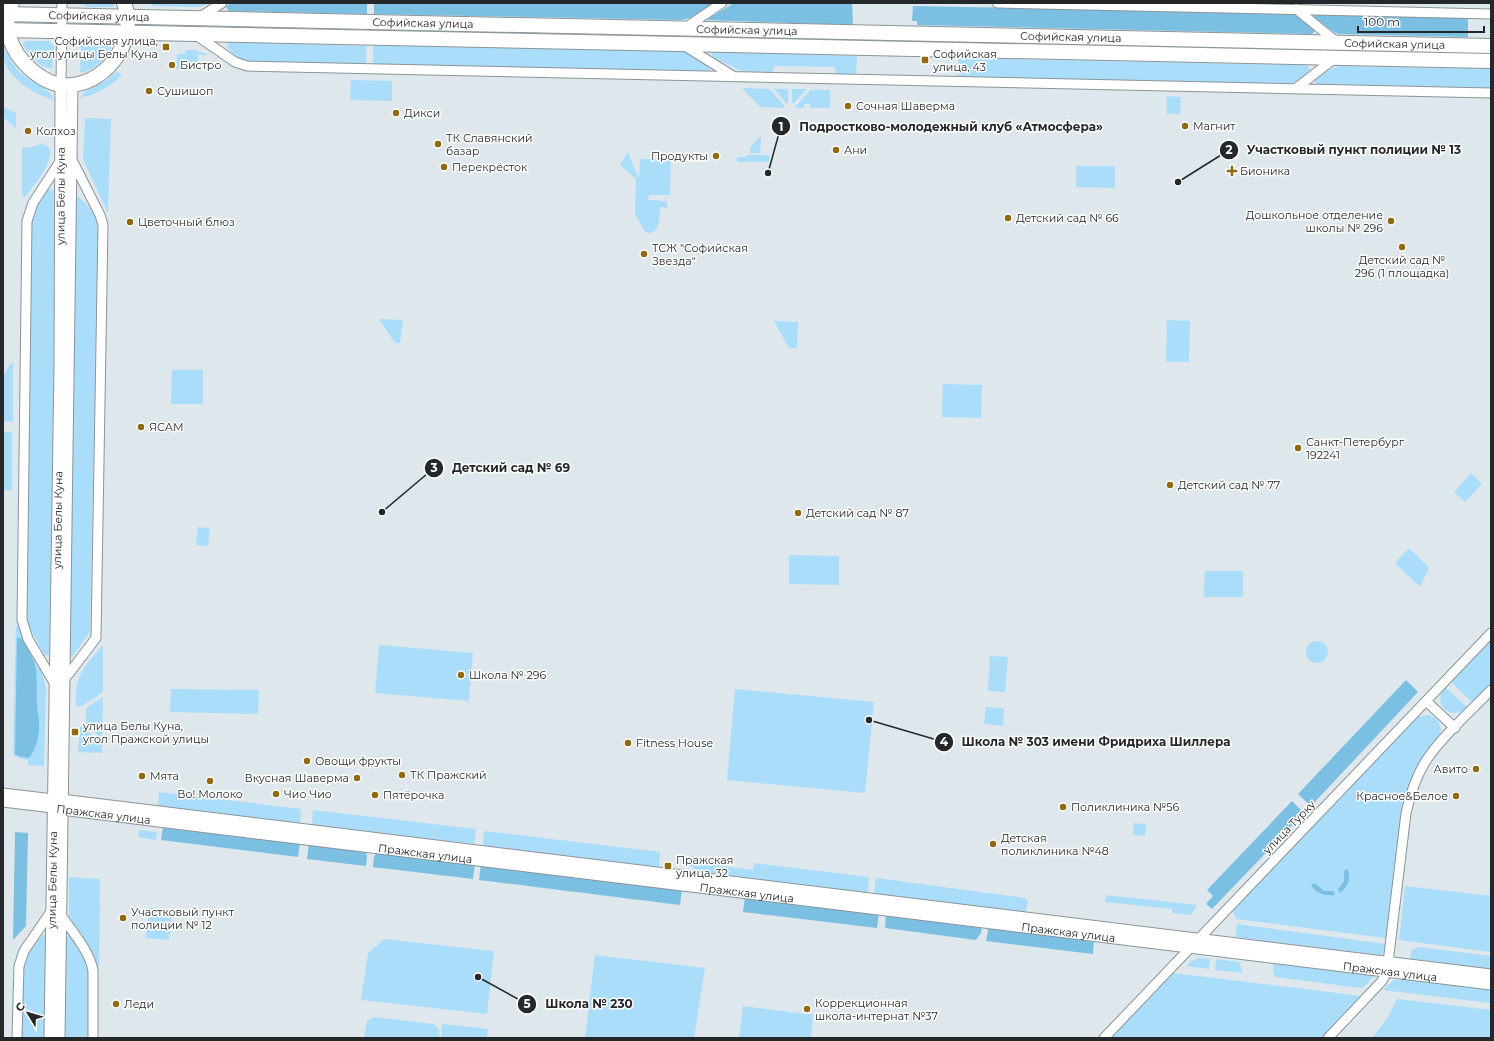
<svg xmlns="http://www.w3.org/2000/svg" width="1494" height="1041" font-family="Montserrat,sans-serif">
<rect width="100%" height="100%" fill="#dee7ec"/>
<path fill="#aaddfa" d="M82,3H114V5L113,7H87Z
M151,3H210L199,7L152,6Z
M25,41H49L54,46L52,69C39,67 29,56 23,44Z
M231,42L366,46V65L252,62C242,60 231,56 227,45L228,43Z
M82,43H111L112,45C109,58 94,70 81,73L80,71L81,45Z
M373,45L682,51L687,52L711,67V69L709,71L373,65Z
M3,48C10,56 12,66 21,73C31,83 49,86 54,100C34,94 11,81 4,60C2,56 3,52 3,48Z
M186,50H195L208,55H198V70L176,69L177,54H185Z
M714,52L857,56L856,75H835V67L774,66L773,73L741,71L713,57L712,53Z
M958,58L1302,65L1308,66L1310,70C1306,77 1295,83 1287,84L957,77Z
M1340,66L1491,69V88L1316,84L1315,79C1323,73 1331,68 1340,66Z
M117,71L122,75C112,86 95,95 80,98L85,91L107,80Z
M351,80L392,81V101L350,100Z
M742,88L769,89L784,105V108L760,107Z
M774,89H788V103H786Z
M792,89H807L794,103H792Z
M810,90H830V108H810V104H804V108H796V106Z
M1167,96L1181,97L1180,114H1167Z
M3,107L16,113V128L3,117Z
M85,118L111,119L108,213L83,159Z
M761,135L760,153H750V148Z
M40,144L45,145L50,149C53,164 34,185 25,197L23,198L22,194V148L32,147Z
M628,152L632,163L639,178L640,159H671L670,195H649L648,200H659L661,202L662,201H667V208L660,207C660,216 660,238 645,232L635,214L636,179L620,165Z
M746,155H769V162H737V157H746Z
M1076,166H1115V188L1076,187Z
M49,189L57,191L49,654L45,656L28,625L27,613L32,222L38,203Z
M75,194C89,206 96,211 98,231L90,632L72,657L70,654Z
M379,319L403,320L400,343H395Z
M1167,320L1190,321L1189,362H1166Z
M774,321L798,322L797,348H789Z
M11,363H13V422L3,421V376Z
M172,370H203V404H171Z
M943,384L982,385L981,418L942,417Z
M3,432H12V490H3Z
M1471,473L1482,484L1465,502L1454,492Z
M198,527L210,528L208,546L196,545Z
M1409,548L1429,568L1420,587L1395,563Z
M789,555L839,556V585L789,584Z
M1205,571H1243V597H1204Z
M16,626H20L43,675L46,689L44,766L28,765V760L21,759L13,755Z
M1491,640V684L1473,703L1451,682Z
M1306 652a11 11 0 1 1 22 0a11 11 0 1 1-22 0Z
M379,645L473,653L469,701L375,693Z
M101,647H103V692L82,706H76C74,675 83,669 101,647Z
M990,656L1008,657L1005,692L988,691Z
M1445,687L1468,708C1450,722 1431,704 1445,687Z
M171,689L259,690L258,714L170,712Z
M735,689L874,702L865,793L727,780Z
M103,697L102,739L86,725V708Z
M986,707L1004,708L1003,726L984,724Z
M1428,715L1434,717L1438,721L1441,729L1439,738L1420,761L1412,777L1404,801L1386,938L1236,919L1232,910L1417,717Z
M80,727L84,728L102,744V753L78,752Z
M159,792L301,809L300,822L298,823L158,806Z
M313,810L476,829L474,844L312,825Z
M1134,823L1146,824L1145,836L1133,835Z
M139,830L157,832L156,840L138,837Z
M484,831L660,852L659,867L483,846Z
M691,856L721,859V866L753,870L754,863L869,877L868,893L694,872V867L689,866Z
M69,877L100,879L99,967H97L93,954L69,916Z
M876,878L1025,898L1028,901L1026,912L874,893Z
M1405,886L1491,896V952L1399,940Z
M1106,895L1197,905L1191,915L1172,913V909L1105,902Z
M149,908L172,909L169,940L146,938Z
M1237,924L1386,944L1383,954L1379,955L1235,937Z
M44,934L46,935L45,1038H21L22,973L24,961L38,939Z
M69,935L85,960L89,970L88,1038H64L65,937Z
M384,939L494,951L487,1014L361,1000L368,953Z
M1418,947L1491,956V969L1410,959L1412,950Z
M595,955L705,968L694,1038H585Z
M1199,958L1210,959L1209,969L1187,966L1191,961Z
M1216,959L1239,962L1243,973L1215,970Z
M1274,961L1375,974L1367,984L1361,988L1275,977L1273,972Z
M1173,973L1361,996L1321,1038H1110Z
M1406,977L1491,988V1003L1383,990L1394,980H1405Z
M1397,999L1491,1010V1038H1372L1388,1017Z
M743,1006L813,1015L811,1038H739Z
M374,1017L433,1024L439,1029V1038H364L367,1021Z
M442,1024L488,1029L487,1038H441Z"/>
<path fill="#7bbfe3" d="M230,3H367V14L229,11L226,7Z
M374,3H712V4L690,18L681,20L374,14Z
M734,3L852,4L853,25L706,20Z
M913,6L1289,13L1295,15L1314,29L1315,31L1312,34L917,25V21H912Z
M1316,14L1468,18V37L1339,34L1334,32L1314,17Z
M17,638H21C26,646 32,655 35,665C38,678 36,692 37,705C37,711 39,717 39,723C40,734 36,750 29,758L18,756L15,754Z
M1406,680L1418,692L1311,806L1298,794Z
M1292,801L1304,813L1212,909L1206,904L1213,896L1207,890Z
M163,826L300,842L298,857L161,840Z
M15,832L28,833L26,926L13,940Z
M309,843L365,850L367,856L366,866L307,859Z
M377,851L475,863L473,879L373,867L374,857Z
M481,864L682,889L680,905L479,880Z
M1348,869C1351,880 1348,886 1340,893L1338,889L1344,881V871Z
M1315,883L1324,891H1333L1335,895C1325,896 1316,894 1311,885Z
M745,897L879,913L877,928L743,912Z
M886,913L982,926L981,933L976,940L885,928Z
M989,926L1094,939L1093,954L986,941Z"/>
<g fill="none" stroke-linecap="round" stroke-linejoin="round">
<defs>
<path id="minor" d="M997,3L1491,14
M1296,9L1338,43
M200,17L222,3
M685,28L722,3
M196,35L235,62L247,66L1491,93
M685,46L733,76
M61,85L62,3
M1295,89L1335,58
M64,680L96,638L103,225L100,215L71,158
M55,684L28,639L22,620L27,221L33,203L61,160
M1426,701L1455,728
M3,793L53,799
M3,802L53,808
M61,915C72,932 90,951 93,971V1038
M17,1038L19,966L24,951L52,910
M1104,1038L1491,633
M1328,1038L1382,981L1387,971L1406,813C1410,796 1415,779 1424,764C1439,739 1470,712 1491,690"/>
<g id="tertiary">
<path d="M53,799L1491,975"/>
<path id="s1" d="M53,808L1491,984"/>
<path id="s2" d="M50,1038L60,365L61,85"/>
<path d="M59,1038L72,85"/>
</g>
<g id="primary">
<path d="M12,3C8,13 6,26 9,36C16,61 45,89 73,85C110,80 138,38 124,3"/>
<path id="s3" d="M3,14L1491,46"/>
<path d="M3,30L1491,61"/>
</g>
</defs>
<use href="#minor" stroke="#8b9498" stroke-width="11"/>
<use href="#tertiary" stroke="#8b9498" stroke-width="13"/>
<use href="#primary" stroke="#8b9498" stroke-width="16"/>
<use href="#minor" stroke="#fff" stroke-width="9"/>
<use href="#tertiary" stroke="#fff" stroke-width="11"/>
<use href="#primary" stroke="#fff" stroke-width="14"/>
</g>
<g fill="#906a10" stroke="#fff" stroke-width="1.5">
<rect x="162" y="43" width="8" height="8" rx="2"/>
<rect x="921" y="56" width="8" height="8" rx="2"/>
<circle cx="172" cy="65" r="4"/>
<circle cx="149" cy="91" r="4"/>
<circle cx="848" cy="106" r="4"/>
<circle cx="396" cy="113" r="4"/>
<circle cx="1185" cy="126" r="4"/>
<circle cx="28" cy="131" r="4"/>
<circle cx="438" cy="144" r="4"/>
<circle cx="836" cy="150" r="4"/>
<circle cx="716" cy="156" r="4"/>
<circle cx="444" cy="167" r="4"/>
<path d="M1230 165h4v4h4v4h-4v4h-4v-4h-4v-4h4z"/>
<circle cx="1008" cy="218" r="4"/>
<circle cx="1391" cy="221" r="4"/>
<circle cx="130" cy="222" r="4"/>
<circle cx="1402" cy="247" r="4"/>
<circle cx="644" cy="254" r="4"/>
<circle cx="141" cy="427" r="4"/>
<circle cx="1298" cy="448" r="4"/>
<circle cx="1170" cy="485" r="4"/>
<circle cx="798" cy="513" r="4"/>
<circle cx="461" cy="675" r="4"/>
<rect x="71" y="728" width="8" height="8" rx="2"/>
<circle cx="628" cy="743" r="4"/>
<circle cx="307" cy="761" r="4"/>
<circle cx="1476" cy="769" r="4"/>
<circle cx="402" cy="775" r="4"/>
<circle cx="142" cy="776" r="4"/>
<circle cx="357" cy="778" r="4"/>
<circle cx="210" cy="781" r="4"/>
<circle cx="276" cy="794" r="4"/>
<circle cx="375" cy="795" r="4"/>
<circle cx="1456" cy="796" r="4"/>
<circle cx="1063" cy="807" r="4"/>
<circle cx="993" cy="844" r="4"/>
<rect x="664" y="862" width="8" height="8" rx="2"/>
<circle cx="123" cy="918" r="4"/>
<circle cx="116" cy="1004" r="4"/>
<circle cx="807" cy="1009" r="4"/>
</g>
<g text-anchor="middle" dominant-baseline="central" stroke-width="3" stroke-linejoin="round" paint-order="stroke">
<g font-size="11" fill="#25282a" stroke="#fff">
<text stroke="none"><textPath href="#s3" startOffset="96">Софийская улица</textPath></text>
<text stroke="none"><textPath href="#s3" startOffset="420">Софийская улица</textPath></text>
<text stroke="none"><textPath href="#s3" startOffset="744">Софийская улица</textPath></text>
<text stroke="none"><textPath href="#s3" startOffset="1068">Софийская улица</textPath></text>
<text stroke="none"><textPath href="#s3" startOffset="1392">Софийская улица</textPath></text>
<text stroke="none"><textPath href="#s2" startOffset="842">улица Белы Куна</textPath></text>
<text stroke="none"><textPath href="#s2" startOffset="518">улица Белы Куна</textPath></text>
<text stroke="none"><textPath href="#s1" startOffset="51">Пражская улица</textPath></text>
<text transform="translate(1289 827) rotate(-46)">улица Турку</text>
<text stroke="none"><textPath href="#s1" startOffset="375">Пражская улица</textPath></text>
<text stroke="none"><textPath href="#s2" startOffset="158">улица Белы Куна</textPath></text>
<text stroke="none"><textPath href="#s1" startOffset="699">Пражская улица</textPath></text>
<text stroke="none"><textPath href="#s1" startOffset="1023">Пражская улица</textPath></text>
<text stroke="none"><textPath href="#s1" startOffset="1347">Пражская улица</textPath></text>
</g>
<g font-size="11" fill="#25282a" stroke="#fff" text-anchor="start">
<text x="158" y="41" text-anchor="end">Софийская улица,<tspan x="158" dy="13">угол улицы Белы Куна</tspan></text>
<text x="933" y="54">Софийская<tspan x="933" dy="13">улица, 43</tspan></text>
<text x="180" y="65">Бистро</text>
<text x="157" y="91">Сушишоп</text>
<text x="856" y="106">Сочная Шаверма</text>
<text x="404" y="113">Дикси</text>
<text x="1193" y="126">Магнит</text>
<text x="36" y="131">Колхоз</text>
<text x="446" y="138">ТК Славянский<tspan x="446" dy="13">базар</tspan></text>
<text x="844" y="150">Ани</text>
<text x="708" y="156" text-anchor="end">Продукты</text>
<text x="452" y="167">Перекрёсток</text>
<text x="1240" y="171">Бионика</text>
<text x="1383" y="215" text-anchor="end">Дошкольное отделение<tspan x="1383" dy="13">школы № 296</tspan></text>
<text x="1016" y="218">Детский сад № 66</text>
<text x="138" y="222">Цветочный блюз</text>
<text x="652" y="248">ТСЖ "Софийская<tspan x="652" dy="13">Звезда"</tspan></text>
<text x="1402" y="260" text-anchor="middle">Детский сад №<tspan x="1402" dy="13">296 (1 площадка)</tspan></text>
<text x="149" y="427">ЯСАМ</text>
<text x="1306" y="442">Санкт-Петербург<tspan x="1306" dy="13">192241</tspan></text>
<text x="1178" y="485">Детский сад № 77</text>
<text x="806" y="513">Детский сад № 87</text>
<text x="469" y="675">Школа № 296</text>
<text x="83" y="726">улица Белы Куна,<tspan x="83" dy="13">угол Пражской улицы</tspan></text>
<text x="636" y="743">Fitness House</text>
<text x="315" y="761">Овощи фрукты</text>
<text x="1468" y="769" text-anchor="end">Авито</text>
<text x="410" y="775">ТК Пражский</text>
<text x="150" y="776">Мята</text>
<text x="349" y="778" text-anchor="end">Вкусная Шаверма</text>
<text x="210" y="794" text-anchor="middle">Во! Молоко</text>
<text x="284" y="794">Чио Чио</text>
<text x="383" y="795">Пятёрочка</text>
<text x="1448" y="796" text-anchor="end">Красное&amp;Белое</text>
<text x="1071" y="807">Поликлиника №56</text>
<text x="1001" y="838">Детская<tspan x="1001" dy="13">поликлиника №48</tspan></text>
<text x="676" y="860">Пражская<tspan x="676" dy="13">улица, 32</tspan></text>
<text x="131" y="912">Участковый пункт<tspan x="131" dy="13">полиции № 12</tspan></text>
<text x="815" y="1003">Коррекционная<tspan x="815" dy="13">школа-интернат №37</tspan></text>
<text x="124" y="1004">Леди</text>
</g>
</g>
<path fill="none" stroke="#25282a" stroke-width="1.5" d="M768 173L781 126M1178 182L1229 150M382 512L434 468M869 720L944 742M478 977L527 1004"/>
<g fill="#25282a" stroke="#fff" stroke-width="1.5">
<circle cx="768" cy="173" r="4"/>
<circle cx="1178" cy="182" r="4"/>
<circle cx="382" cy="512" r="4"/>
<circle cx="869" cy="720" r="4"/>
<circle cx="478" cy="977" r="4"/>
<circle cx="781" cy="126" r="10"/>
<circle cx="1229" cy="150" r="10"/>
<circle cx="434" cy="468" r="10"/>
<circle cx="944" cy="742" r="10"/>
<circle cx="527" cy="1004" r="10"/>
</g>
<g font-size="12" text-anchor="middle" font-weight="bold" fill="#fff">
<text x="781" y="131">1</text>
<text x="1229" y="154">2</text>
<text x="434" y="472">3</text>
<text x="944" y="746">4</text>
<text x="527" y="1008">5</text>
</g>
<g font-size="12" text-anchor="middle" font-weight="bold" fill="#25282a" stroke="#fff" stroke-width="3" stroke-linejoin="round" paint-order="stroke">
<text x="951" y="131">Подростково-молодежный клуб «Атмосфера»</text>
<text x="1354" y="154">Участковый пункт полиции № 13</text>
<text x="511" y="472">Детский сад № 69</text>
<text x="1096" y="746">Школа № 303 имени Фридриха Шиллера</text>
<text x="589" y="1008">Школа № 230</text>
</g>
<rect width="1494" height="1041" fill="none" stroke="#25282a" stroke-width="8"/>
<g transform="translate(28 1013) rotate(308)" stroke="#ffffff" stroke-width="3" paint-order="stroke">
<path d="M0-3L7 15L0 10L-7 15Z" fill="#25282a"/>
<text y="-6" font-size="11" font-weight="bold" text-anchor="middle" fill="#25282a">С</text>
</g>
<path d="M1358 26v6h126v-6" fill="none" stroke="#25282a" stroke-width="2"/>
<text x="1364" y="26" font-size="12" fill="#25282a" stroke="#ffffff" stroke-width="3" paint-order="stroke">100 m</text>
</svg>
